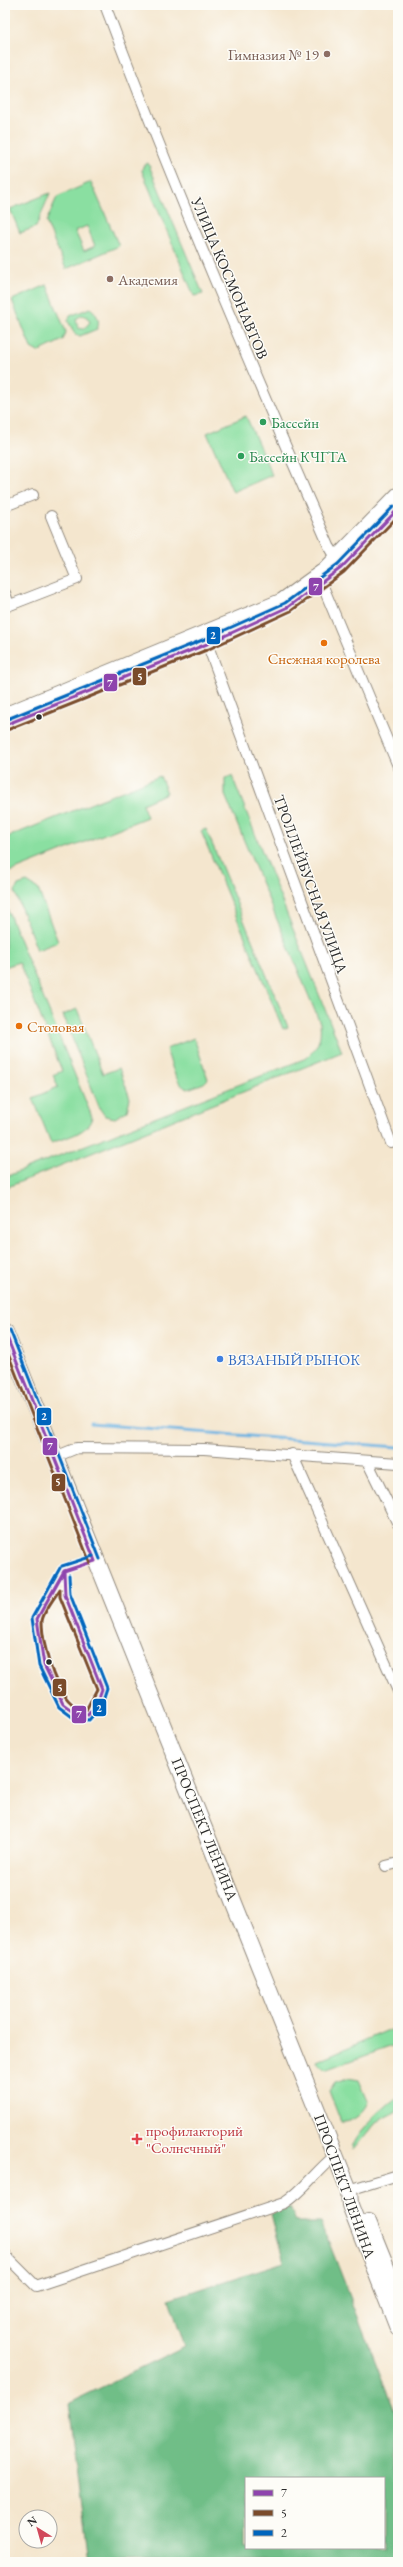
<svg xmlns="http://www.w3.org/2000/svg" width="403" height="2567" font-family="'EB Garamond',serif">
<rect width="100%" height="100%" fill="#fdfcf7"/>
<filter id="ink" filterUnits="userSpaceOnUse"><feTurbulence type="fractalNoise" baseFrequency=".025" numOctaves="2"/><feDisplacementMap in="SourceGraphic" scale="8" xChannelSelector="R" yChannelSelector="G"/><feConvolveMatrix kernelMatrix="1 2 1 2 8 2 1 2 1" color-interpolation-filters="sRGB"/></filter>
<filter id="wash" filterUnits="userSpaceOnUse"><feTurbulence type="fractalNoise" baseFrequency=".012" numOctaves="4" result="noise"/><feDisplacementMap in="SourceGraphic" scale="16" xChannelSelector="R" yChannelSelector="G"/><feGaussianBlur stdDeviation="0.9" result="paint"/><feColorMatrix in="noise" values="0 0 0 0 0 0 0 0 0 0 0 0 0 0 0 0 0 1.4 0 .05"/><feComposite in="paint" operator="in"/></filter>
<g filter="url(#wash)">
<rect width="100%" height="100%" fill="#f4e6ce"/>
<path fill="#8adfa1" stroke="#5a8566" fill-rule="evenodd" d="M148,163L203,294L194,296L142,171L143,166Z
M91,182L119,246L66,269L46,222L57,197ZM87,226L95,246L84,251L75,231Z
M50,193L36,227L20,233L10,209Z
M47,285L66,332L63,340L38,352L31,348L12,300Z
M90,308C96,312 101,321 97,329L80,336L75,334L68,321L70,316ZM82,315L87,317L90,322L84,329L78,328L76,319Z
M246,416L272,475L233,492L207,433Z
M160,776L167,793L142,804L147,817L5,874V838Z
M232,776L342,1052L5,1188V1177L304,1059C317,1050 322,1040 320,1023L225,795V778Z
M206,829L288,1027L283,1029L201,831Z
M27,882L38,889L58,942L37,950L15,892L18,885Z
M5,904L92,1117C88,1134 66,1137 51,1143L33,1098L58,1087L53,1075L62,1071L19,962L5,967Z
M77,1009L103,1074L119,1068L130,1098L127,1111L115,1118L105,1116L100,1109L63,1015Z
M194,1038L208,1079L204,1083L188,1089C175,1085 171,1062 166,1049Z
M398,2026V2044L328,2069L318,2065L316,2061Z
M348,2078L359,2080L368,2101C366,2112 352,2123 341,2122L329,2091L335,2082Z
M398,2097V2111L375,2123L353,2150C348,2139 388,2103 398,2097Z"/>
<path fill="#6fbe87" stroke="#4d7459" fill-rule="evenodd" d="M290,2207L296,2222H321L398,2420V2562H89L69,2403L185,2347L169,2299L284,2262L271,2214ZM246,2478H384V2548H246Z"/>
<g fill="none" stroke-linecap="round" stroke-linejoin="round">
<path stroke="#6ab2e1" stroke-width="3" d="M91,1424L398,1447"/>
</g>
</g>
<g filter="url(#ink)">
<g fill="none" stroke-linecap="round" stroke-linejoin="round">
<defs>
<path id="minor" d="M105,5C174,188 251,367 329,546L337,559
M5,506L33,495
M322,584L398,766
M5,593L9,605
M5,607L77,579L51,516
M204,635L391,1143
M292,1454L398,1691
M55,1457L77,1448L204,1449L398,1463
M367,1461L398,1524
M386,1866L398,1863
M349,2190L398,2175
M5,2255L36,2286L284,2203C305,2190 316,2170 335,2156"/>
<path id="secondary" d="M5,715L282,601L325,570L398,495"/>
<path id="primary" d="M5,1332L349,2190L350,2205L398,2328
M368,2222L398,2296"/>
</defs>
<use href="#minor" stroke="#90887c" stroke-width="12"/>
<use href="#secondary" stroke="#90887c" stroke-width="17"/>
<use href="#primary" stroke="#90887c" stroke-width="18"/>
<use href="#minor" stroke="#fff" stroke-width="10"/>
<use href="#secondary" stroke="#fff" stroke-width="15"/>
<use href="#primary" stroke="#fff" stroke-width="16"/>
<defs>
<path id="bus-1" d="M5,725L207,644L288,607L341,568L398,509
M5,1332L95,1561
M64,1571L65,1595L102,1689L97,1703L88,1715L77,1714L63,1704L44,1665L37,1619Z
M64,1571L95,1561"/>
<path id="bus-2" d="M7,730L209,649L291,611L344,572L398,516
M5,1346L90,1563
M60,1589V1597L97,1689L86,1710C57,1707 42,1646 42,1621C43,1612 55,1597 60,1589Z"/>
<path id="bus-3" d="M5,720L205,639L285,603L338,564L394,506
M10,1330L100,1559
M62,1566L93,1556
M60,1568L32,1618L39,1666L59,1707L75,1719L89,1720L101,1706L107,1688L70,1594L69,1575"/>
</defs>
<use href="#bus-1" stroke="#fdfcf7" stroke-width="6"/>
<use href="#bus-2" stroke="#fdfcf7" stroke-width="6"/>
<use href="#bus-3" stroke="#fdfcf7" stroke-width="6"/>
<use href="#bus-1" stroke="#8e44ad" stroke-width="3"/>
<use href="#bus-2" stroke="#7a4b2a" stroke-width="3"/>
<use href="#bus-3" stroke="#0065bd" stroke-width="3"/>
</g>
</g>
<g fill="#8d6e63" stroke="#fdfcf7" stroke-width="1.5">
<circle cx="327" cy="54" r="4"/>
<circle cx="110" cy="279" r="4"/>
</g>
<g fill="#2e9e5b" stroke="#fdfcf7" stroke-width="1.5">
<circle cx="263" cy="422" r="4"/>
<circle cx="241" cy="456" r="4"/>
</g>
<g fill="#e8710a" stroke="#fdfcf7" stroke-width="1.5">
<circle cx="324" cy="643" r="4"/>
<circle cx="19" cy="1026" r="4"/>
</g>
<g fill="#2b2b2b" stroke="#fdfcf7" stroke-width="1.5">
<circle cx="39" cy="717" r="3.5"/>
<circle cx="49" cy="1662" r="3.5"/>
</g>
<circle fill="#3f7fe0" stroke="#fdfcf7" stroke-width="1.5" cx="220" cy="1359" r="4"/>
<path fill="#e0444e" stroke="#fdfcf7" stroke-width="1.5" d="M135 2133h4v4h4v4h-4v4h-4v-4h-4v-4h4z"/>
<g text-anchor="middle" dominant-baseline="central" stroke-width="3" stroke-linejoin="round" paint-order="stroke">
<g font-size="15" fill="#785e54" stroke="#fdfcf7" text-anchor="end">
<text x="319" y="54">Гимназия № 19</text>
<text x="118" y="279" text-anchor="start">Академия</text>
</g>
<g font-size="15" fill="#2b2b2b" stroke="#fdfcf7">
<text transform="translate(230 278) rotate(67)">УЛИЦА КОСМОНАВТОВ</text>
<text transform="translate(311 884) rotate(70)">ТРОЛЛЕЙБУСНАЯ УЛИЦА</text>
<text transform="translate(205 1829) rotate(68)">ПРОСПЕКТ ЛЕНИНА</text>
<text transform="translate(345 2186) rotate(70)">ПРОСПЕКТ ЛЕНИНА</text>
</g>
<g font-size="15" fill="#27864d" stroke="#fdfcf7" text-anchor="start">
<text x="271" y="422">Бассейн</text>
<text x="249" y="456">Бассейн КЧГТА</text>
</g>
<g font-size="15" fill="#c56008" stroke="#fdfcf7">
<text x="324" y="658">Снежная королева</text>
<text x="27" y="1026" text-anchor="start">Столовая</text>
</g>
<g font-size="15" fill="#366cbe" stroke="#fdfcf7" text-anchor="start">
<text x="228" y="1359">ВЯЗАНЫЙ РЫНОК</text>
</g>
<g font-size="15" fill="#be3a42" stroke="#fdfcf7" text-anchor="start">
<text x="146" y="2130">профилакторий<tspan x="146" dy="17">"Солнечный"</tspan></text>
</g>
</g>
<g stroke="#fdfcf7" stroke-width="1.5">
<rect x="308" y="577" width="15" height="19" rx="4" fill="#8e44ad"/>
<rect x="206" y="626" width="15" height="19" rx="4" fill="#0065bd"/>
<rect x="132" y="667" width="15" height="19" rx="4" fill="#7a4b2a"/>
<rect x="103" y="673" width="15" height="19" rx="4" fill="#8e44ad"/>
<rect x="36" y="1407" width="16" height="19" rx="4" fill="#0065bd"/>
<rect x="42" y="1437" width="16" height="19" rx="4" fill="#8e44ad"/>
<rect x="51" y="1473" width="15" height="19" rx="4" fill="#7a4b2a"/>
<rect x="52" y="1678" width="15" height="19" rx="4" fill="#7a4b2a"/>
<rect x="92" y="1698" width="15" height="19" rx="4" fill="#0065bd"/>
<rect x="71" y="1705" width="16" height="19" rx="4" fill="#8e44ad"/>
</g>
<g font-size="11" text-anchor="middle" font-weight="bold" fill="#fff">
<text x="316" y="591">7</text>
<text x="213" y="639">2</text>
<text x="140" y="681">5</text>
<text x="110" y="687">7</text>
<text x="44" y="1420">2</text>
<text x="50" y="1450">7</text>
<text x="58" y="1486">5</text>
<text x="60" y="1692">5</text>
<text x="99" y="1712">2</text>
<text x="79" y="1718">7</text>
</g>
<rect width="403" height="2567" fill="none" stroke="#fdfcf7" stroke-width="20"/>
<rect x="245" y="2477" width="140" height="72" fill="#fdfcf7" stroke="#a9a8a5"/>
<rect x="253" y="2490" width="20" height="6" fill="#8e44ad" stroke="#a9a8a5"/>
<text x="281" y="2497" font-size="12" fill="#2b2b2b">7</text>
<rect x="253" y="2510" width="20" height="6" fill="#7a4b2a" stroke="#a9a8a5"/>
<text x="281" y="2517" font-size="12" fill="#2b2b2b">5</text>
<rect x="253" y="2530" width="20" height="6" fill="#0065bd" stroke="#a9a8a5"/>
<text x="281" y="2537" font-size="12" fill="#2b2b2b">2</text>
<g transform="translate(38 2529) rotate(323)"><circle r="19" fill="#fdfcf7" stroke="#a9a8a5"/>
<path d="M0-3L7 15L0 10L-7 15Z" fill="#d1495b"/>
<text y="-6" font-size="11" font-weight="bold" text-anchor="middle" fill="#2b2b2b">N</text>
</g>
</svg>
